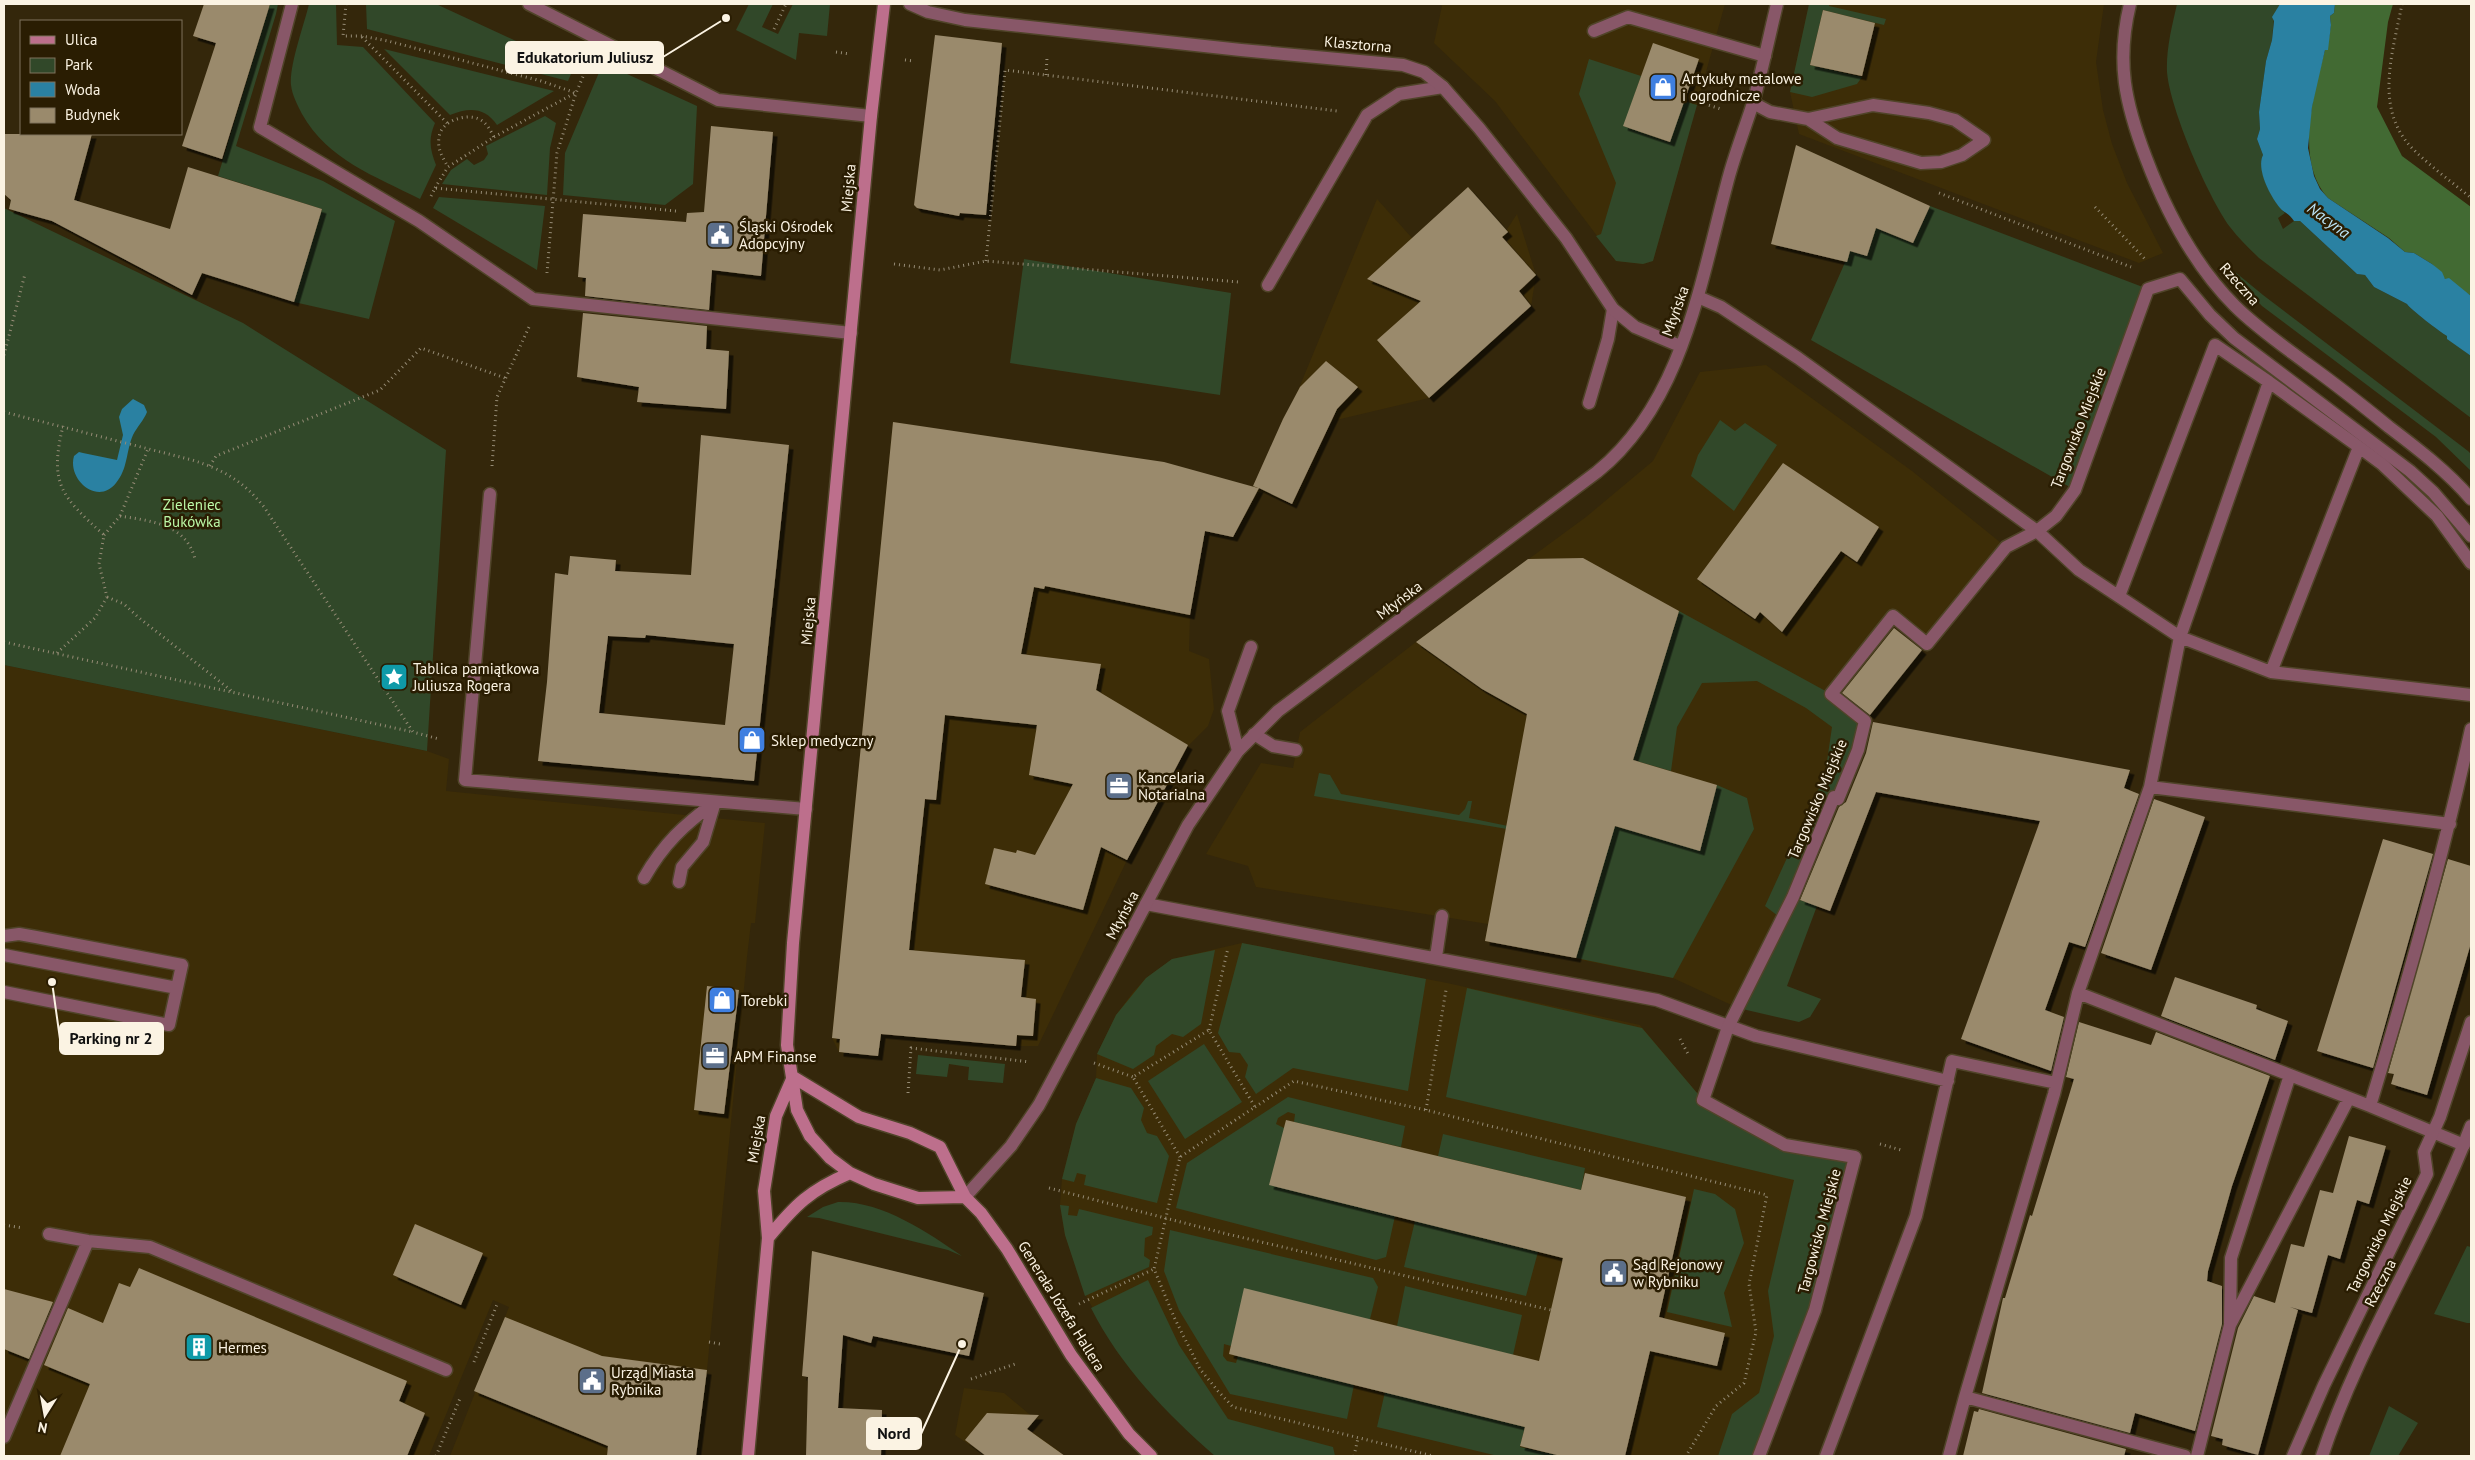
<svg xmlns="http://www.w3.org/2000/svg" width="2475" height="1460" font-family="'PT Sans',sans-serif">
<defs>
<filter id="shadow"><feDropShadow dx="4.5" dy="4.5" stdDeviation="0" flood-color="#0009"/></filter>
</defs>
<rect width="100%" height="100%" fill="#34270b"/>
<path fill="#3d2d07" d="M1440,4H1725L1653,261L1643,264L1616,261L1495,101L1434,43L1442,6Z
M1809,4H2104L2096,62L2103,110L2112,144L2127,183L2163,253L2139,263L1799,134L1790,92Z
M1377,199L1412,238L1502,237L1517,214L1536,275L1531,306L1429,398L1332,421L1296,506L1260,491L1233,537L1205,531L1190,615L1189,651L1209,659L1214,709L1208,726L1188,746L1127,860L1038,1046H1016L881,1034L878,1056L839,1052L832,1038L893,422L1254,487L1297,393Z
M1766,365L1912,471L2006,547L1927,644L1893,616L1831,694L1865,721L1738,1008L1673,978L1485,941L1488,924L1256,887L1248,866L1206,854L1261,763L1293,768L1300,732L1416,642L1586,517L1653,461L1700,372Z
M4,665L427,751L449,759L446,791L765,823L755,923H751L747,957L707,1370L696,1456H450L509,1307L493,1300L429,1456H4Z
M1242,943L1447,983L1640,1025L1703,1100L1785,1145L1855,1157L1759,1456H1217L1151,1392L1118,1353L1086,1296L1065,1235L1060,1205L1062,1179L1076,1124L1096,1078L1097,1054L1116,1015L1133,992L1146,978L1172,959Z
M964,1388L1004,1393L1035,1419L1028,1429L1059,1451L1055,1456H981L983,1454L955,1435Z"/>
<path fill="#314829" d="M270,4H278L276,14L236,146L323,181L395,221L369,319L294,302L322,209L218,176Z
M309,4H336L337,45L363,47L435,123C428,139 430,150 436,165L420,199C375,176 328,160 302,114C298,106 292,95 291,85C289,66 304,25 309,4Z
M366,4H436L529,47L577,60L568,81L367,29Z
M749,4H773L762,27L778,34L793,4H830L827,36L799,33L796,60L736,30Z
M1809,4H1829V6L1886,19L1884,25L1823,10L1810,65L1862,77L1857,84L1812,97L1790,92Z
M2177,4H2280L2274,16L2272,40L2266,61L2259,112L2260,129L2257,139L2263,155C2257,172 2272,200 2285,213L2278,218L2283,229L2294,221H2300L2357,274L2365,275L2374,287L2407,304C2410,309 2440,332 2447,336L2448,339L2471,356V418L2259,258C2249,248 2239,239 2230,227C2208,197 2170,109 2167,72C2166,49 2172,26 2177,4Z
M384,49L554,91L497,125C485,107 469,107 450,115Z
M1589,59L1641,76L1624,126L1669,142L1684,101L1697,105L1653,261L1643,264L1616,261L1596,236L1601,234L1616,183L1579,94Z
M603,63L697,106L693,184L665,205L563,195L565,153Z
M545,116L556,123L550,148L547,195L442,184L451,170L467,159L474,165L484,160L488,154L486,146Z
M439,197L545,206L537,270L433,208Z
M1930,206L2148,289L2075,490L1811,340L1850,251L1867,256L1876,228L1913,243Z
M4,208L243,323L446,450L427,751L4,665Z
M1024,259L1231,293L1220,395L1010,363Z
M2229,267L2263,295L2468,451L2471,454V471L2436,437L2262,306L2228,270Z
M1720,420L1735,431L1745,423L1777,445L1734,511L1691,476L1698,455Z
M1679,611L1831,694L1865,721L1794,898L1817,906L1787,986L1821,999L1810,1017L1799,1022L1738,1008L1782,919L1765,906L1825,775L1832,727L1806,708L1757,681L1702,683L1677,727L1671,771L1633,760Z
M1319,773L1330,775L1341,794L1459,815L1465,809L1468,801H1472L1469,818L1508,826L1507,829L1314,796Z
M1717,785L1747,798L1754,829L1673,978L1576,958L1614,826L1699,850Z
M1242,943L1426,979L1408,1091L1293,1068L1256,1094L1245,1077L1248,1065L1240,1053L1229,1052L1218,1033Z
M1215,950L1201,1024L1183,1037L1172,1034L1156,1046L1154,1055L1133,1069L1097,1054L1116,1015L1146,978L1172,959Z
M1467,988L1642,1028L1703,1100L1785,1145L1855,1157L1815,1310L1759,1456H1718L1732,1414L1759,1393L1774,1336L1768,1291L1794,1180L1446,1097Z
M1204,1044L1242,1102L1185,1139L1148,1081Z
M918,1055L1005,1064L1003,1083L968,1080L969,1067L949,1064L947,1077L916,1074Z
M1096,1078L1131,1088L1144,1108L1141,1120L1147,1133L1157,1136L1169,1156L1157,1203L1084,1185L1086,1175L1077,1173L1074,1182L1062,1179L1076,1124Z
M1288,1097L1405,1126L1401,1147L1294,1122L1295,1114L1288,1112L1278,1118L1276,1124L1284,1128L1395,1216L1386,1257L1376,1260L1176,1208L1187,1163Z
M1443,1134L1585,1168L1581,1190L1438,1156Z
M1694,1189L1715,1194L1735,1209L1744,1243L1724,1293L1732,1327L1667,1312Z
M838,1202C882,1201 927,1232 962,1256L948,1250L819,1218L807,1217L823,1207Z
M1060,1205L1069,1206L1068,1215L1077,1216L1079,1209L1153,1227L1152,1235L1145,1238L1144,1256L1150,1260L1149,1267L1085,1296L1065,1235Z
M1415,1221L1538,1252L1526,1296L1404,1267Z
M1170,1230L1373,1278L1378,1287L1370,1319L1231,1346L1224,1344L1223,1356L1227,1361L1236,1363L1238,1356L1354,1385L1347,1419L1230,1394L1179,1310L1164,1271Z
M2467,1246L2471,1247V1323H2467L2434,1314Z
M1148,1280L1179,1345L1228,1419L1333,1447L1335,1456H1215C1167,1414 1120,1366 1091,1308Z
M1405,1286L1522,1315L1513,1355L1397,1326Z
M1385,1392L1525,1427L1520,1447L1561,1456H1498L1377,1427Z
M2389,1406L2418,1423L2398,1456H2369Z"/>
<path fill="#426a33" d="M2335,4H2393L2388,22L2377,107L2402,156L2471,207V296L2445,279L2432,264L2414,253L2405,252L2389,238L2328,198C2294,161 2314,92 2325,50H2327L2331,25L2330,16L2334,13Z"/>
<path fill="#2a81a2" d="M2280,4H2335L2334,13L2330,16L2331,25L2328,50H2325L2312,107L2308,148L2314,176L2320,189L2328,198L2388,238L2405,252L2414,253L2432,264L2442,272L2445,279L2449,278L2471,296V356L2447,339V336C2440,332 2410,309 2407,304L2374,287L2365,275L2357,274L2300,221H2294C2289,213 2284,213 2280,208C2270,196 2256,169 2263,155L2257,139L2260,129L2259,112L2266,61L2272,40L2274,21L2272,17Z
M133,399L144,405L147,412C144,420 137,427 133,435C126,451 128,469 116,483C98,506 67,480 74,456L79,452L83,453L117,460L123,435L119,417L122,409Z"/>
<path fill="#9a8a6c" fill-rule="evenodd" filter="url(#shadow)" d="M204,4H270L222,159L182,146L216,43L193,36Z
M1823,10L1875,23L1862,76L1810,65Z
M935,35L1002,43L986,215L960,213L959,216L917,208L914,205Z
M1653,43L1699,59L1670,142L1623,126Z
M711,126L773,132L761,276L712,270L709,310L585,296L586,278L578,277L583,214L686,222L687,213L704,212Z
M4,134H92L74,200L170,229L188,167L322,209L294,302L202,273L192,295L52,221L9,209L11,200L4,194Z
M1796,145L1930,206L1913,243L1876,228L1867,256L1850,251L1847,262L1771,244Z
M1468,187L1508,232L1502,237L1536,275L1519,291L1531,306L1429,398L1377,340L1421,301L1367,279Z
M583,313L707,326L706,349L729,351L726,409L637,402L639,387L577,377Z
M1326,361L1358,387L1337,409L1292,504L1259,488L1233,537L1205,531L1190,615L1045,586L1044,589L1034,587L1021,654L1101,664L1096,690L1188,745L1127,860L1101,847L1083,910L985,884L994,848L1016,853L1017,850L1035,855L1073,784L1029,775L1037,725L945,715L936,800L925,799L909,950L1025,960L1021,997L1036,999L1033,1036L1017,1035L1016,1046L881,1034L878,1056L839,1052L840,1039L832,1038L893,422L1164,462L1258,488L1253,486L1283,419L1300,387Z
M701,435L789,445L754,781L538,761L547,682L555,573L568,575L570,556L616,560L615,571L691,575ZM646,635L734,644L725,725L599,713L608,636L645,638Z
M1783,463L1879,527L1857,562L1841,551L1782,632L1760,612L1755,619L1697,579Z
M1583,558L1679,611L1633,760L1717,785L1700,851L1615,826L1576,958L1485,941L1527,714L1482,689L1416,642L1528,559Z
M1894,628L1922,650L1870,715L1842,693Z
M1873,722L2130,770L2124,788L2139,794L2085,947L2069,942L2045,1010L2064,1017L2051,1071L1961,1039L2040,821L1876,792L1830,911L1800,900L1839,807L1846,802L1866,753Z
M2154,799L2205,817L2151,970L2101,953Z
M2383,839L2433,854L2373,1068L2317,1051Z
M2448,859L2471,866V943L2427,1095L2391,1084L2394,1074L2388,1073Z
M2175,977L2257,1005L2256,1009L2288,1021L2275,1060L2161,1016Z
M707,986L739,990L724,1114L694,1110Z
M2079,1022L2151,1045L2156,1032L2270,1076L2232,1186L2208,1271L2207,1281L2222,1286V1324L2195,1431L2135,1413L2130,1433L1982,1393L2003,1298H2005L2030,1215L2032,1216L2074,1079L2066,1077Z
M1286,1120L1581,1190L1585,1173L1686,1197L1659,1317L1725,1333L1717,1366L1650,1351L1625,1456H1561L1520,1446L1525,1427L1229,1354L1244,1288L1539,1361L1563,1258L1269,1185Z
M2349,1136L2386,1146L2369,1204L2357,1200L2340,1259L2328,1255L2312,1313L2290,1307L2298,1310L2258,1455L2222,1445L2223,1439L2211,1436L2238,1328L2254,1296L2275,1303L2291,1244L2304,1247L2320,1190L2333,1193Z
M415,1224L483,1253L461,1305L393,1275Z
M812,1251L984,1293L969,1356L873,1336L871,1343L843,1335L838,1408L882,1410L881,1456H806L808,1377L802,1376Z
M139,1268L407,1381L399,1401L425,1413L407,1456H60L90,1384L44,1365L68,1308L103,1323L119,1283L130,1287Z
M4,1289L53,1302L29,1359L4,1349Z
M505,1317L602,1356L707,1370L696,1456H607L608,1446L474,1391Z
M1979,1409L2126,1449L2124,1456H1963L1974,1411L1978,1412Z
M987,1413L1039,1415L1027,1429L1065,1456H986L965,1440Z"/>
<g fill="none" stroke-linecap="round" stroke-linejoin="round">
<defs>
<path id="lane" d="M292,4L260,127L419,221L533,299L851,333
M529,4L718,100L871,116
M1594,31L1628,17L1765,56
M1753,103L1770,112L1808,119L1837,138L1921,163L1941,162L1962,155L1984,140L1955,120L1929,113L1873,105L1808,119
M1268,285L1367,115L1399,94L1443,87
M1698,297L1721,307L1798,358L2037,531L2079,570L2180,637L2150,787L2078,993L2054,1094L1965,1397L1949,1456
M1589,403L1608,339L1613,309
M2359,447L2269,382L2180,637L2271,672L2471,695
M490,494L465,780L806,809
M2119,596L2215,345L2269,382
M2271,672L2359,447L2382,464L2437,516L2471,563
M1254,734L1273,746L1296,750
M1238,751L1228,711L1251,647
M2150,787L2450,824
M644,878C664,843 684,825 715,802L703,842L682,867L679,882
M1146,904L1657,1000L1756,1036L1948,1081
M4,936L19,934L36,937L182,965L169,1025L4,992
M4,955L177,988
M1436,957L1442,916
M2078,993L2370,1106L2464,1145
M2370,1106C2408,981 2443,857 2471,729
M49,1234L88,1241L150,1247L446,1370
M2230,1323L2231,1258L2290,1075
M1965,1397L2185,1456
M4,1437L88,1241
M1826,1456L1916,1216L1952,1061L2056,1083
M2197,1456L2230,1325L2349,1098"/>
<path id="street" d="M910,4L928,12L965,20L1241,50L1403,65L1424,72L1443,87L1479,128L1566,238L1613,309L1635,327L1680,346
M2130,4C2116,62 2125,103 2146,158C2166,211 2195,266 2235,306C2256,327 2282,345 2306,363C2334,383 2362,405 2389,427C2418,449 2448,472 2471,499
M965,1197L1011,1146L1039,1105L1188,825L1238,751L1278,711L1597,472C1684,402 1701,278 1729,176C1736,151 1745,128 1753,103C1762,71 1769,37 1777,4
M1759,1456L1815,1310L1855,1157L1785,1145L1703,1100L1728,1027L1793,897L1834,797L1838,799L1858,750L1865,721L1831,694L1893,616L1927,644L2006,547L2037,531L2056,516L2075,490L2148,289L2180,279L2210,315L2234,338L2410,471L2433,492L2471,536
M2293,1456L2324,1385L2427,1174L2424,1152L2440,1117L2471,1022
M2322,1456C2360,1341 2428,1239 2471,1126"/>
<path id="secondary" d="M884,4L871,116L793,943L787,1045L797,1110L810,1136L830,1158L850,1173L874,1184L918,1198L965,1197
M793,1077L859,1117L910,1133L940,1147L965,1197L981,1213L1007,1249L1071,1355L1129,1434L1151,1456
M768,1238C795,1205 810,1190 850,1173
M748,1456L768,1238L764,1191L776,1116L793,1077"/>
</defs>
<use href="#lane" stroke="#504429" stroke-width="15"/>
<use href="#street" stroke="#504429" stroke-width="15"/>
<use href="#secondary" stroke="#504429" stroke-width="15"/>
<path stroke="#968c76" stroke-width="3" stroke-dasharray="1 4" stroke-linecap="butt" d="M346,4L343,36H362L388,41L541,81L576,93
M2402,4C2393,52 2373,109 2413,149C2431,167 2452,182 2471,198
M774,29L786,4
M362,37L448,124
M836,52L850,54
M905,60L914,61
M1046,75L1047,58
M1685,98L1721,109
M494,137L575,93
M435,188L448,167L494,137C490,130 487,123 479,119C466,113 440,121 439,138C437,149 443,158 448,167
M1939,193L2131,267
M431,196L435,188L676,211
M2095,207L2145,259
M986,261L1005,70L1337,111
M894,264L940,270L986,261L1239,282
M547,273L557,153L576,93L588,65
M4,355L25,274
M4,412L192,460C224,470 243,481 264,507L413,732L439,739
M210,466L216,456L380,390L421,348L505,378
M492,466L497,397L529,327
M120,516C151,521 186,524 195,559
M104,535L120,516L148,449
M107,597L124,604L138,617L233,692
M4,642L413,732
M57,653L95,618L107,597L99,564L104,535C61,496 49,484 63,426
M1209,1030L1228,948
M1680,1039L1688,1054
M1094,1063L1133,1077
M908,1093L911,1048L1030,1062
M1255,1107L1294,1081L1426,1110L1767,1195L1749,1284L1756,1332L1744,1383L1716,1406L1686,1456
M1426,1110L1446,990
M1880,1144L1901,1150
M1180,1157L1133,1077L1209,1030L1255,1107L1180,1157L1154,1269L1174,1317L1200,1369L1218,1391L1233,1407L1433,1456
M1049,1188L1223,1233L1551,1310
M4,1225L23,1228
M1079,1304L1154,1269
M709,1342L720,1344
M474,1362L498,1302
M971,1379L1018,1363
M436,1456L461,1396
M1354,1456L1358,1438"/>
<use href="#lane" stroke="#885768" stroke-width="12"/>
<use href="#street" stroke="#885768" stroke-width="12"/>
<use href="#secondary" stroke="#bd6f8c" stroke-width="12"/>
</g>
<defs>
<symbol id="shop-square" viewBox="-11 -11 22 22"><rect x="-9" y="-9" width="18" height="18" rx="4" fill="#3f7fe0" stroke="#2a1d02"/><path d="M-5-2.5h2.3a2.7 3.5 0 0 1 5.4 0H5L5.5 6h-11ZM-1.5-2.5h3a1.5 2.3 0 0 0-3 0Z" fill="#fff"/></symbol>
<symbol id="civic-square" viewBox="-11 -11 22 22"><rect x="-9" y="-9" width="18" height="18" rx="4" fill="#5c6f8a" stroke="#2a1d02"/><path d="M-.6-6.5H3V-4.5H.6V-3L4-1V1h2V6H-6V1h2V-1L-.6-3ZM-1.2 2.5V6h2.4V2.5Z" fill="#fff"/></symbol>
<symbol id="sight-square" viewBox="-11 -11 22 22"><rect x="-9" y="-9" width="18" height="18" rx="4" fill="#0f9aa8" stroke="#2a1d02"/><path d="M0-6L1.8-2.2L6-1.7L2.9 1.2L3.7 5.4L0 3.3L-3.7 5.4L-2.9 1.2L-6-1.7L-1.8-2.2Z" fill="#fff"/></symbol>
<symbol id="office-square" viewBox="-11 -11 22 22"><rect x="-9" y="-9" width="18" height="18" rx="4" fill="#5c6f8a" stroke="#2a1d02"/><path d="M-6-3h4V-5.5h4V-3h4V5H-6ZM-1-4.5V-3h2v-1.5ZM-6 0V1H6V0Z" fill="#fff"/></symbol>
<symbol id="building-square" viewBox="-11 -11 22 22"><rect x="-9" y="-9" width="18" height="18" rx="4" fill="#0f9aa8" stroke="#2a1d02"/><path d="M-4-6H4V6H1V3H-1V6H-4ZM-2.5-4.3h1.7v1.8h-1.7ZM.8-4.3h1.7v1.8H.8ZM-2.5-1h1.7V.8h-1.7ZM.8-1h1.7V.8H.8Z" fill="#fff"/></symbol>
</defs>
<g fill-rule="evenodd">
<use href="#shop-square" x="1647" y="71" width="32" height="32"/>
<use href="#civic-square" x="704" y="219" width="32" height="32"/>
<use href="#sight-square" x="378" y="661" width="32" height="32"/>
<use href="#shop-square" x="736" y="724" width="32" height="32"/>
<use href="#office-square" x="1103" y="770" width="32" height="32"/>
<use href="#shop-square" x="706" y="984" width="32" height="32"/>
<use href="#office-square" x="699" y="1040" width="32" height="32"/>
<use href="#civic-square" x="1598" y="1257" width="32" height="32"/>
<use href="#building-square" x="183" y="1331" width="32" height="32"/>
<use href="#civic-square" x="576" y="1365" width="32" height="32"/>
</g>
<g text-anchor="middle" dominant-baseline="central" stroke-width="5" stroke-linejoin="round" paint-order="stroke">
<g font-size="15" fill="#fbf3e3" stroke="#2a1d02">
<text transform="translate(1358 44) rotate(5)">Klasztorna</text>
<text transform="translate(848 188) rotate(-85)">Miejska</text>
<text transform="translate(2240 284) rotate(48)">Rzeczna</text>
<text transform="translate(1675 311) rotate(-70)">Młyńska</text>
<text transform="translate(2078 428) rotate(-69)">Targowisko Miejskie</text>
<text transform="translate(1399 600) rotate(-37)">Młyńska</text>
<text transform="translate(808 621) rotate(-85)">Miejska</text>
<text transform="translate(1817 799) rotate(-67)">Targowisko Miejskie</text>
<text transform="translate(1122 915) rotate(-62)">Młyńska</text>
<text transform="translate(756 1139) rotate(-80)">Miejska</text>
<text transform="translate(1819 1231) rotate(-75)">Targowisko Miejskie</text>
<text transform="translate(2379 1235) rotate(-64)">Targowisko Miejskie</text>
<text transform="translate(2380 1283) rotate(-63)">Rzeczna</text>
<text transform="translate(1062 1306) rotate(58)">Generała Józefa Hallera</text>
</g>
<g font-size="15" fill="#fbf3e3" stroke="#2a1d02" text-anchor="start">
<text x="1682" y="78">Artykuły metalowe<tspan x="1682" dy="17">i ogrodnicze</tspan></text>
<text x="739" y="226">Śląski Ośrodek<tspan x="739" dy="17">Adopcyjny</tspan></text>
<text x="413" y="668">Tablica pamiątkowa<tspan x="413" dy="17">Juliusza Rogera</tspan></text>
<text x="771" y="740">Sklep medyczny</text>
<text x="1138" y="777">Kancelaria<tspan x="1138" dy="17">Notarialna</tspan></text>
<text x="741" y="1000">Torebki</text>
<text x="734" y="1056">APM Finanse</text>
<text x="1633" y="1264">Sąd Rejonowy<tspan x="1633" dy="17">w Rybniku</tspan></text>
<text x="218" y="1347">Hermes</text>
<text x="611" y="1372">Urząd Miasta<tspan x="611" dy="17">Rybnika</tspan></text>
</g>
<g font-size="15" fill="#bbf8a6" stroke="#2a1d02">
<text x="192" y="504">Zieleniec<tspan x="192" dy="17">Bukówka</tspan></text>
</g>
<g font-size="16" font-style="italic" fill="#bbe4f7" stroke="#2a1d02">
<text transform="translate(2329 220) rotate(36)">Nacyna</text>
</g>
</g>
<path fill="none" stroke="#fbf3e3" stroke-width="2" d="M726 18L663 57M52 982L60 1039M962 1344L921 1434"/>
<g fill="#fbf3e3" stroke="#2a1d02" stroke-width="2">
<circle cx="726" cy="18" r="5"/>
<circle cx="52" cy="982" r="5"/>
<circle cx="962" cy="1344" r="5"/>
</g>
<g fill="#fbf3e3" stroke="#fbf3e3" stroke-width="2">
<rect x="506" y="42" width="157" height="31" rx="5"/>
<rect x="60" y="1023" width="103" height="31" rx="5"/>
<rect x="867" y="1418" width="54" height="31" rx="5"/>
</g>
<g font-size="16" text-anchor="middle" font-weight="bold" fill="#111">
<text x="585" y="63">Edukatorium Juliusz</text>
<text x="111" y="1044">Parking nr 2</text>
<text x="894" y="1439">Nord</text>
</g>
<rect width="2475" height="1460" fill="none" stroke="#fbf3e3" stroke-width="10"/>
<rect x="20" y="20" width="162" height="115" fill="#2a1d02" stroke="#7e735c"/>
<rect x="30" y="36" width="25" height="8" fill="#bd6f8c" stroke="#7e735c"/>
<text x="65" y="45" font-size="15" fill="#fbf3e3">Ulica</text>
<rect x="30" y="58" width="25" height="15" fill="#314829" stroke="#7e735c"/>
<text x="65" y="70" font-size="15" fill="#fbf3e3">Park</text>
<rect x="30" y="82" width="25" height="15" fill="#2a81a2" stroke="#7e735c"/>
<text x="65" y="95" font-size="15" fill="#fbf3e3">Woda</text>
<rect x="30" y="108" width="25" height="15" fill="#9a8a6c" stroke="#7e735c"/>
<text x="65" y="120" font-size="15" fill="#fbf3e3">Budynek</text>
<g transform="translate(45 1415) rotate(191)" stroke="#2a1d02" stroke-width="4" paint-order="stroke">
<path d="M0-4L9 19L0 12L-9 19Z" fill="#fbf3e3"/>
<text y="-8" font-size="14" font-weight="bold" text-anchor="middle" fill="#fbf3e3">N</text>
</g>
</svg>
